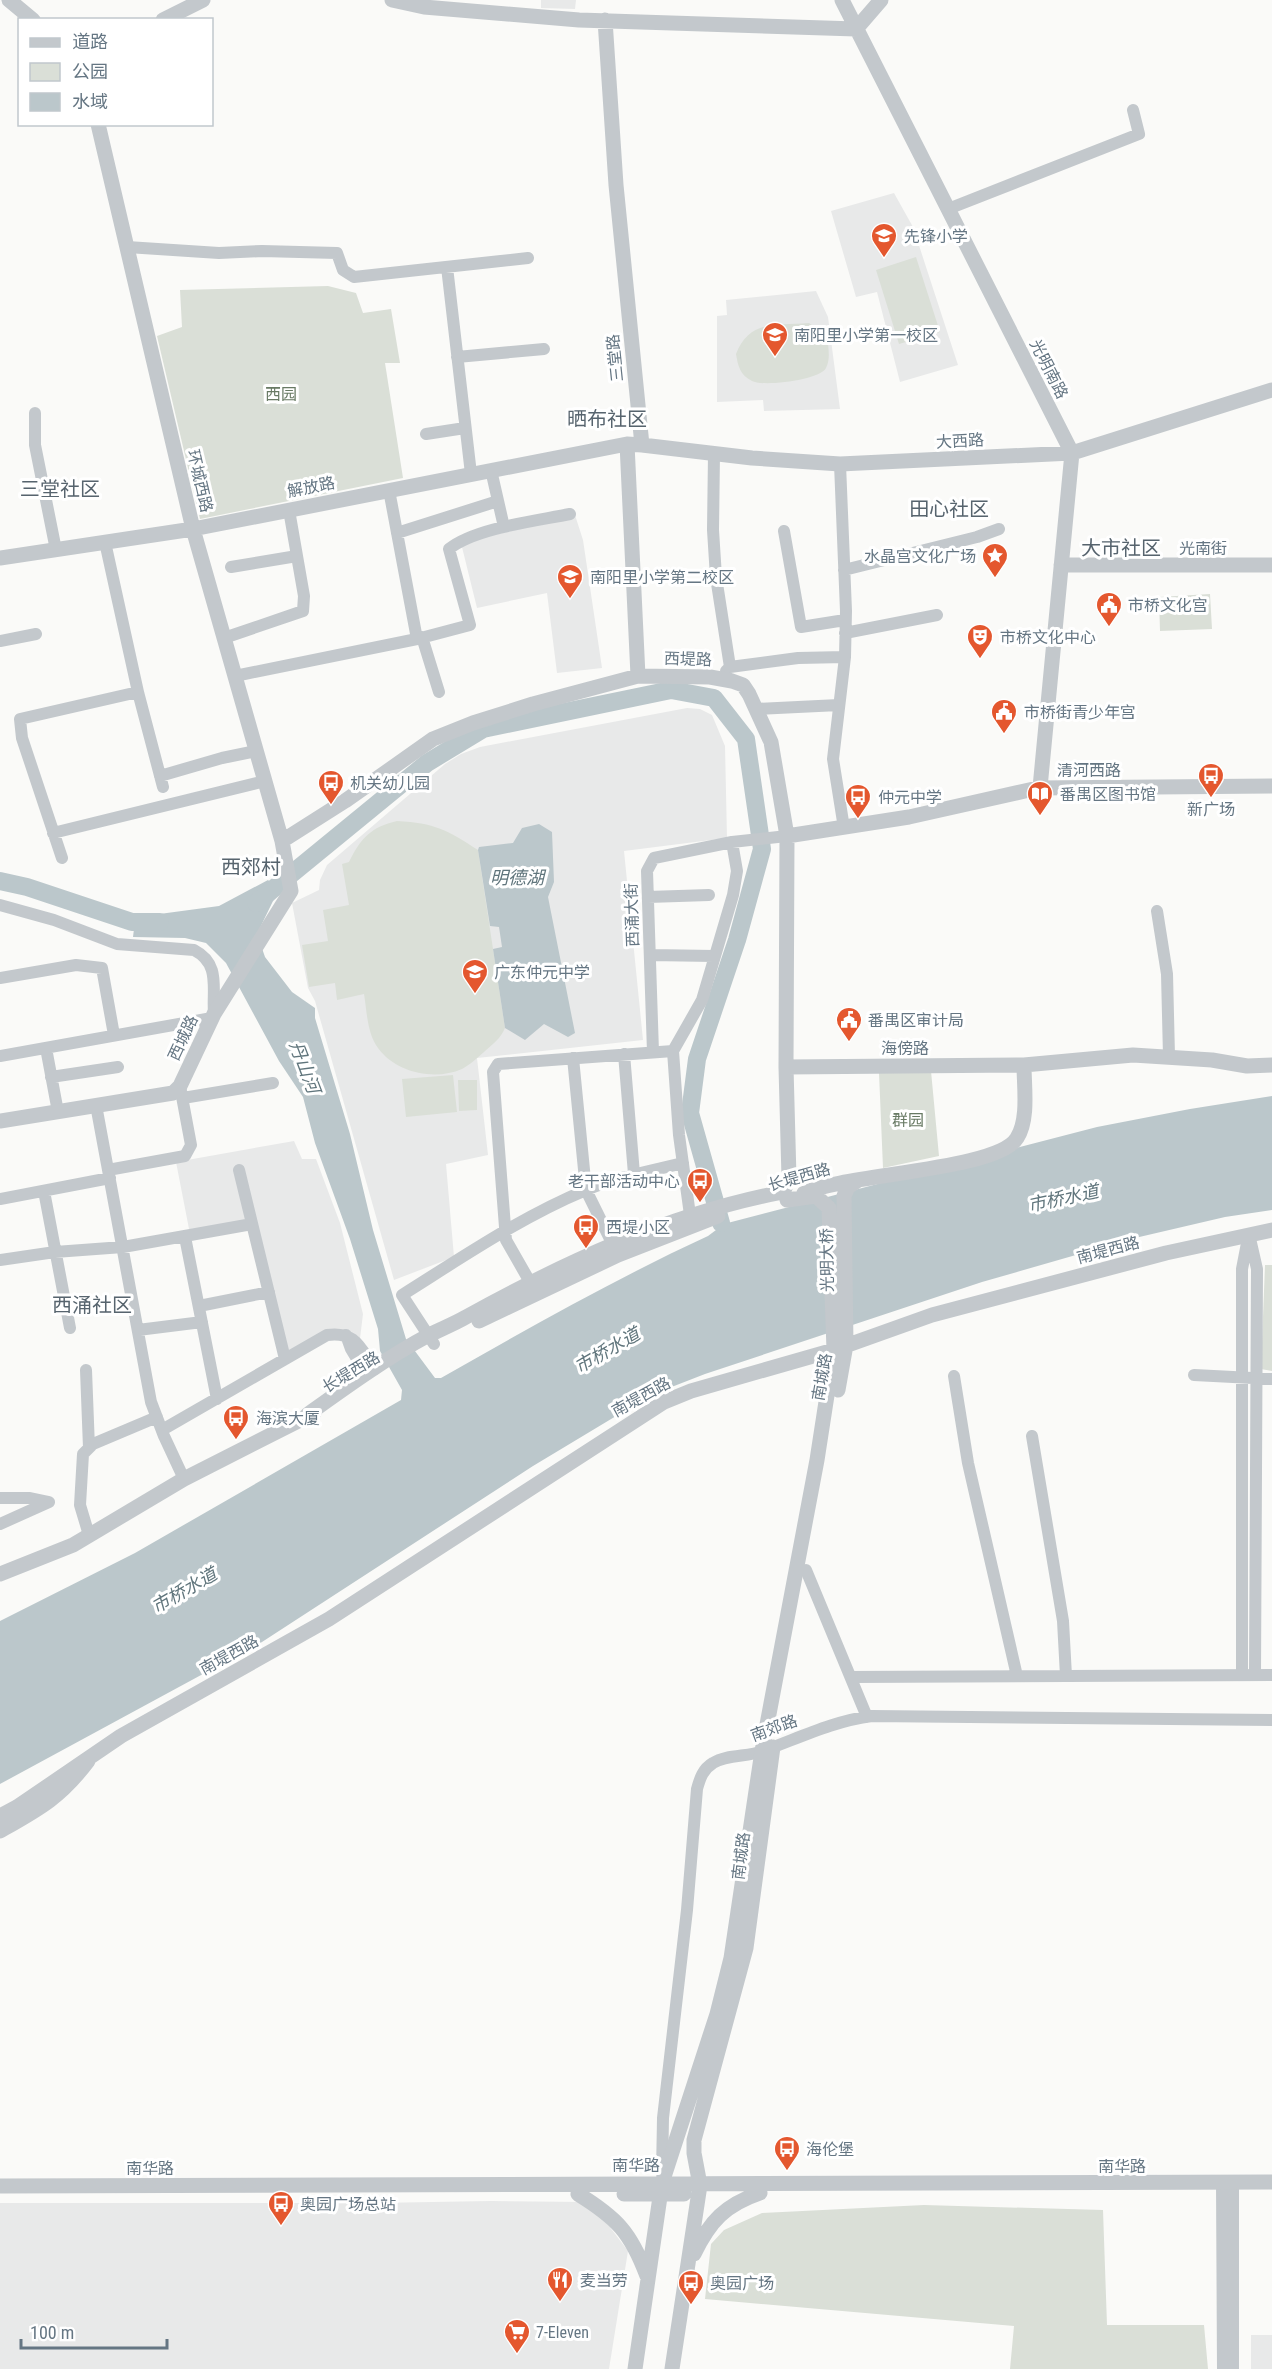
<svg xmlns="http://www.w3.org/2000/svg" width="1272" height="2369" font-family="'Roboto Condensed','Noto Sans SC',sans-serif">
<rect width="100%" height="100%" fill="#fafaf8"/>
<path fill="#e8e9e9" d="M541,0H576L575,9L541,8Z
M894,193L913,227L958,365L900,382L877,292L856,297L831,211Z
M816,291L828,317L840,409L764,411L763,400L717,402V316L727,315L726,300Z
M575,515L583,540L602,668L557,673L547,593L477,608L461,543Z
M687,708L700,709L712,715L725,746L727,838L624,851L643,1040L477,1058L488,1155L446,1164L454,1257L394,1280L315,1001L308,988L292,903L319,890L320,880L327,865L445,764L461,754L480,747Z
M294,1141L302,1159H316L340,1223L363,1314L357,1363L336,1332L287,1356L248,1228L190,1234L176,1162Z
M491,2201L584,2202L609,2226L628,2251L609,2369H0V2203H374Z
M1251,2335H1272V2369H1251Z"/>
<path fill="#dadfd7" d="M916,257L940,332L899,344L876,270Z
M328,286L356,293L363,313L391,309L400,363H385L403,478L200,519L157,336L182,327L180,290Z
M809,323L827,336C828,346 831,358 826,368C820,380 763,387 752,381C740,375 738,366 736,354C750,319 776,326 809,323Z
M1210,594L1212,629L1160,631L1159,597Z
M397,821C435,823 447,830 478,850L505,1028C501,1038 493,1044 484,1052C478,1057 470,1065 462,1069C435,1081 396,1073 378,1048C367,1033 367,1012 364,994L337,1000L335,983L309,987L302,945L328,941L323,910L349,905L342,864L349,862C361,838 371,827 397,821Z
M931,1071L939,1156L883,1168L879,1073Z
M453,1075L457,1112L406,1117L402,1079Z
M458,1080H477V1110L459,1111Z
M1265,1265H1272V1371L1261,1369Z
M924,2205L1103,2210L1107,2325H1204L1208,2369H1010L1014,2326L705,2299L711,2244L724,2230L762,2213Z"/>
<path fill="#bbc7cb" d="M539,824L552,832L554,882L548,897L575,1033L568,1037L544,1024L525,1040L505,1028L493,949L502,947L499,927L490,926L478,850L479,847L513,843L522,828Z
M268,880L281,892L273,901L257,934L265,957L292,992L315,1008V1018L350,1134L373,1230L406,1339L435,1378H441C529,1328 617,1278 708,1236L716,1230V1226L1097,1127L1190,1109L1272,1096V1210L1225,1217L1135,1238L982,1282L705,1374L651,1395L533,1466L262,1642L0,1784V1621L135,1553L401,1400L402,1390L380,1351L378,1329L350,1239L315,1143L303,1097L279,1061L226,963L206,943L185,938L133,937L136,913L152,915L219,906Z"/>
<g fill="none" stroke-linecap="round" stroke-linejoin="round">
<path stroke="#bbc7cb" stroke-width="18" d="M0,881L27,887L132,922H160
M256,903L427,763L483,729L671,690L714,698L746,739L762,849L737,940L697,1059L690,1113L721,1223"/>
<path stroke="#c3c8cc" stroke-width="12" d="M948,209L1139,134L1133,110
M127,247L219,253L262,251L337,253L343,270L354,277L528,258
M447,267L471,474
M457,357L544,349
M35,413V445L56,550
M426,434L465,428
M714,454L713,530L716,577L730,667
M840,464L846,611L845,657L833,759L844,828
M491,470L504,527
M389,490L417,639
M784,531L801,627L845,620
M397,533L498,501
M105,542L138,692L163,787
M231,567L297,556
M844,570L977,537L999,529
M845,633L937,615
M422,637L439,692
M224,638L303,611L304,596L289,510
M0,641L36,634
M726,671L730,667L798,658L845,657
M235,676L417,639L470,625L449,549C475,528 536,521 570,514
M756,709L839,705
M160,776L222,758L256,751
M53,833L265,781
M62,858L22,738L20,719L138,692
M648,897L709,895
M0,905L54,920L117,944L194,950C221,964 212,988 214,1014
M1157,911L1167,974L1169,1056
M650,955L714,956
M0,978L76,965L102,968L114,1035
M46,1048L58,1112
M653,1052L647,871L654,858L732,842L787,836
M624,1054L634,1174
M0,1056L212,1018
M573,1058L586,1190L616,1251
M51,1077L118,1067
M183,1098L273,1083
M96,1105L151,1402L164,1436L184,1479
M108,1170L185,1156L191,1145L180,1086
M239,1170L285,1359
M44,1191L70,1328
M0,1199L110,1178
M690,1215L679,1135L673,1051L702,1000L733,895L737,871L732,842
M1249,1234L1257,1269L1255,1675
M185,1237L217,1399
M0,1260L55,1252L123,1247L252,1224
M530,1282L506,1240L493,1072L498,1064L673,1051
M199,1306L269,1292
M138,1330L202,1322
M346,1335L351,1349L366,1374
M434,1344L402,1295C461,1258 521,1217 586,1190C617,1177 651,1171 683,1163
M86,1370L89,1448
M1194,1375L1272,1379
M954,1376L968,1463L1017,1676
M162,1430L327,1335C356,1331 360,1348 375,1369
M1032,1436L1063,1621L1066,1676
M0,1498H30L49,1502
M0,1524L49,1502
M89,1535L80,1505L83,1454L93,1444L157,1417
M806,1570L867,1717
M1242,1675V1269L1248,1238
M851,1677L1272,1675
M662,2173L663,2118L687,1910L697,1789C700,1778 703,1769 713,1763C727,1754 748,1757 763,1751C799,1738 833,1721 872,1716L1272,1720
M1222,2183L1223,2369
M1233,2183V2369"/>
<path stroke="#c3c8cc" stroke-width="15" d="M9,0L33,20
M392,0L424,7L579,20L856,29
M842,0L1072,453L1039,798
M163,20L203,0
M856,29L881,0
M627,444L638,676
M642,445L752,458L840,464L1072,453L1272,390
M0,558L193,529L627,444L642,445L616,185L605,20
M1061,565H1272
M787,836L909,817L1038,788L1272,786
M282,841L345,801L433,739L473,723L533,704L638,676L710,677L732,681L743,685L749,694L771,742L787,836L786,1067L789,1178L785,1188L778,1193C667,1215 564,1263 466,1317C454,1324 441,1329 429,1335C386,1358 346,1387 307,1415
M786,1067L1024,1065L1133,1055L1212,1060L1247,1066L1272,1065
M0,1121L173,1093L180,1086L214,1014L291,891L282,841L193,529L98,124
M804,1193C846,1174 998,1170 1017,1138C1029,1119 1024,1087 1024,1065
M479,1321L618,1255L718,1216
M838,1390L846,1345L844,1196L848,1187L857,1181
M0,1574L73,1545L184,1479L314,1413
M0,1816L17,1807L121,1736L329,1619L664,1402L691,1391L834,1350L932,1315L1166,1253L1272,1230
M0,1831C39,1809 60,1798 88,1761
M0,2186L1272,2182
M578,2194C617,2218 631,2233 647,2276
M624,2194H684
M694,2254C710,2221 725,2205 760,2193
M635,2369L662,2183L717,2014L731,1958L762,1751L817,1460L834,1350L829,1208L816,1196L787,1200
M672,2369L700,2185L694,2153V2140L746,1948L773,1747"/>
</g>
<defs>
<symbol id="school-pin" viewBox="-11 -11 22 30"><path d="M0 17L-7.5 6A9.5 9.5 0 1 1 7.5 6Z" fill="#e4572e" stroke="#fff"/><path d="M0-5L7-2L0 1L-7-2ZM-4 1L0 2.5L4 1V4Q0 6-4 4Z" fill="#fff"/></symbol>
<symbol id="sight-pin" viewBox="-11 -11 22 30"><path d="M0 17L-7.5 6A9.5 9.5 0 1 1 7.5 6Z" fill="#e4572e" stroke="#fff"/><path d="M0-6L1.8-2.2L6-1.7L2.9 1.2L3.7 5.4L0 3.3L-3.7 5.4L-2.9 1.2L-6-1.7L-1.8-2.2Z" fill="#fff"/></symbol>
<symbol id="civic-pin" viewBox="-11 -11 22 30"><path d="M0 17L-7.5 6A9.5 9.5 0 1 1 7.5 6Z" fill="#e4572e" stroke="#fff"/><path d="M-.6-6.5H3V-4.5H.6V-3L4-1V1h2V6H-6V1h2V-1L-.6-3ZM-1.2 2.5V6h2.4V2.5Z" fill="#fff"/></symbol>
<symbol id="theatre-pin" viewBox="-11 -11 22 30"><path d="M0 17L-7.5 6A9.5 9.5 0 1 1 7.5 6Z" fill="#e4572e" stroke="#fff"/><path d="M-5-5.5Q0-4 5-5.5V0Q5 5 0 6Q-5 5-5 0ZM-3.3-2.5H-1v1.5H-3.3ZM1-2.5H3.3v1.5H1ZM-2.8 1Q0 5.5 2.8 1Z" fill="#fff"/></symbol>
<symbol id="bus-pin" viewBox="-11 -11 22 30"><path d="M0 17L-7.5 6A9.5 9.5 0 1 1 7.5 6Z" fill="#e4572e" stroke="#fff"/><path d="M-5-6H5V4H4V6H2V4H-2V6H-4V4H-5ZM-3.5-4V0h7V-4ZM-3.5 1.2v1.5H-2V1.2ZM2 1.2v1.5H3.5V1.2Z" fill="#fff"/></symbol>
<symbol id="library-pin" viewBox="-11 -11 22 30"><path d="M0 17L-7.5 6A9.5 9.5 0 1 1 7.5 6Z" fill="#e4572e" stroke="#fff"/><path d="M-6-4Q-3-5.5-.7-3.5V5Q-3 3-6 4ZM6-4Q3-5.5 .7-3.5V5Q3 3 6 4Z" fill="#fff"/></symbol>
<symbol id="restaurant-pin" viewBox="-11 -11 22 30"><path d="M0 17L-7.5 6A9.5 9.5 0 1 1 7.5 6Z" fill="#e4572e" stroke="#fff"/><path d="M-5-6h1v4h1v-4h1v4h1v-4h1v5L-1.5 .5V6h-2V.5L-5-1ZM5-6V6H3V1.5H1.5Q1.5-4 5-6Z" fill="#fff"/></symbol>
<symbol id="supermarket-pin" viewBox="-11 -11 22 30"><path d="M0 17L-7.5 6A9.5 9.5 0 1 1 7.5 6Z" fill="#e4572e" stroke="#fff"/><path d="M-6-5.5h2.5l.6 2H6L4.5 2H-2.5L-4.4-4H-6ZM-1.5 3.2a1.3 1.3 0 1 0 .1 0ZM3 3.2a1.3 1.3 0 1 0 .1 0Z" fill="#fff"/></symbol>
</defs>
<g fill-rule="evenodd">
<use href="#school-pin" x="869" y="221" width="30" height="40"/>
<use href="#school-pin" x="760" y="320" width="30" height="40"/>
<use href="#sight-pin" x="980" y="541" width="30" height="40"/>
<use href="#school-pin" x="555" y="562" width="30" height="40"/>
<use href="#civic-pin" x="1094" y="590" width="30" height="40"/>
<use href="#theatre-pin" x="965" y="622" width="30" height="40"/>
<use href="#civic-pin" x="989" y="697" width="30" height="40"/>
<use href="#bus-pin" x="1196" y="761" width="30" height="40"/>
<use href="#bus-pin" x="316" y="768" width="30" height="40"/>
<use href="#library-pin" x="1025" y="779" width="30" height="40"/>
<use href="#bus-pin" x="843" y="782" width="30" height="40"/>
<use href="#school-pin" x="460" y="957" width="30" height="40"/>
<use href="#civic-pin" x="834" y="1005" width="30" height="40"/>
<use href="#bus-pin" x="685" y="1166" width="30" height="40"/>
<use href="#bus-pin" x="571" y="1212" width="30" height="40"/>
<use href="#bus-pin" x="221" y="1403" width="30" height="40"/>
<use href="#bus-pin" x="772" y="2134" width="30" height="40"/>
<use href="#bus-pin" x="266" y="2189" width="30" height="40"/>
<use href="#restaurant-pin" x="545" y="2265" width="30" height="40"/>
<use href="#bus-pin" x="676" y="2268" width="30" height="40"/>
<use href="#supermarket-pin" x="502" y="2317" width="30" height="40"/>
</g>
<g text-anchor="middle" dominant-baseline="central" stroke-width="6" stroke-linejoin="round" paint-order="stroke">
<g font-size="16" fill="#657683" stroke="#fff" text-anchor="start">
<text x="904" y="236">先锋小学</text>
<text x="794" y="335">南阳里小学第一校区</text>
<text x="976" y="556" text-anchor="end">水晶宫文化广场</text>
<text x="590" y="577">南阳里小学第二校区</text>
<text x="1128" y="605">市桥文化宫</text>
<text x="1000" y="637">市桥文化中心</text>
<text x="1024" y="712">市桥街青少年宫</text>
<text x="350" y="783">机关幼儿园</text>
<text x="1060" y="794">番禺区图书馆</text>
<text x="878" y="797">仲元中学</text>
<text x="1211" y="809" text-anchor="middle">新广场</text>
<text x="494" y="972">广东仲元中学</text>
<text x="868" y="1020">番禺区审计局</text>
<text x="680" y="1181" text-anchor="end">老干部活动中心</text>
<text x="606" y="1227">西堤小区</text>
<text x="256" y="1418">海滨大厦</text>
<text x="806" y="2149">海伦堡</text>
<text x="300" y="2204">奥园广场总站</text>
<text x="580" y="2280">麦当劳</text>
<text x="710" y="2283">奥园广场</text>
<text x="536" y="2332">7-Eleven</text>
</g>
<g font-size="16" fill="#657683" stroke="#fff">
<text transform="translate(615 358) rotate(-96)">三堂路</text>
<text transform="translate(1049 369) rotate(63)">光明南路</text>
<text transform="translate(960 441) rotate(-3)">大西路</text>
<text transform="translate(200 481) rotate(77)">环城西路</text>
<text transform="translate(311 487) rotate(-11)">解放路</text>
<text x="1203" y="548">光南街</text>
<text transform="translate(688 659) rotate(2)">西堤路</text>
<text x="1089" y="770">清河西路</text>
<text transform="translate(632 915) rotate(-92)">西涌大街</text>
<text transform="translate(183 1038) rotate(-65)">西城路</text>
<text x="905" y="1048">海傍路</text>
<text transform="translate(799 1177) rotate(-16)">长堤西路</text>
<text transform="translate(1108 1250) rotate(-15)">南堤西路</text>
<text transform="translate(827 1260) rotate(-91)">光明大桥</text>
<text transform="translate(351 1372) rotate(-31)">长堤西路</text>
<text transform="translate(822 1377) rotate(-80)">南城路</text>
<text transform="translate(641 1397) rotate(-29)">南堤西路</text>
<text transform="translate(229 1655) rotate(-29)">南堤西路</text>
<text transform="translate(774 1728) rotate(-20)">南郊路</text>
<text transform="translate(741 1856) rotate(-83)">南城路</text>
<text x="636" y="2165">南华路</text>
<text x="1122" y="2166">南华路</text>
<text x="150" y="2168">南华路</text>
</g>
<g font-size="16" fill="#687a64" stroke="#fff">
<text x="281" y="394">西园</text>
<text x="908" y="1120">群园</text>
</g>
<g font-size="18" font-style="italic" fill="#60757c" stroke="#fff">
<text x="517" y="877">明德湖</text>
<text transform="translate(305 1067) rotate(69)">丹山河</text>
<text transform="translate(1063 1198) rotate(-12)">市桥水道</text>
<text transform="translate(607 1350) rotate(-30)">市桥水道</text>
<text transform="translate(184 1590) rotate(-30)">市桥水道</text>
</g>
<g font-size="20" fill="#57646e" stroke="#fff">
<text x="607" y="419">晒布社区</text>
<text x="60" y="489">三堂社区</text>
<text x="949" y="509">田心社区</text>
<text x="1121" y="548">大市社区</text>
<text x="251" y="867">西郊村</text>
<text x="92" y="1305">西涌社区</text>
</g>
</g>
<rect x="18" y="18" width="195" height="108" fill="#ffffff" stroke="#c1c8cd" stroke-width="1.5"/>
<rect x="30" y="38" width="30" height="9" fill="#c3c8cc" stroke="#c1c8cd" stroke-width="1.5"/>
<text x="72" y="48" font-size="18" fill="#657683">道路</text>
<rect x="30" y="63" width="30" height="18" fill="#dadfd7" stroke="#c1c8cd" stroke-width="1.5"/>
<text x="72" y="78" font-size="18" fill="#657683">公园</text>
<rect x="30" y="93" width="30" height="18" fill="#bbc7cb" stroke="#c1c8cd" stroke-width="1.5"/>
<text x="72" y="108" font-size="18" fill="#657683">水域</text>
<path d="M21 2339v9h146v-9" fill="none" stroke="#657683" stroke-width="3"/>
<text x="30" y="2339" font-size="18" fill="#657683" stroke="#ffffff" stroke-width="4.5" paint-order="stroke">100 m</text>
</svg>
